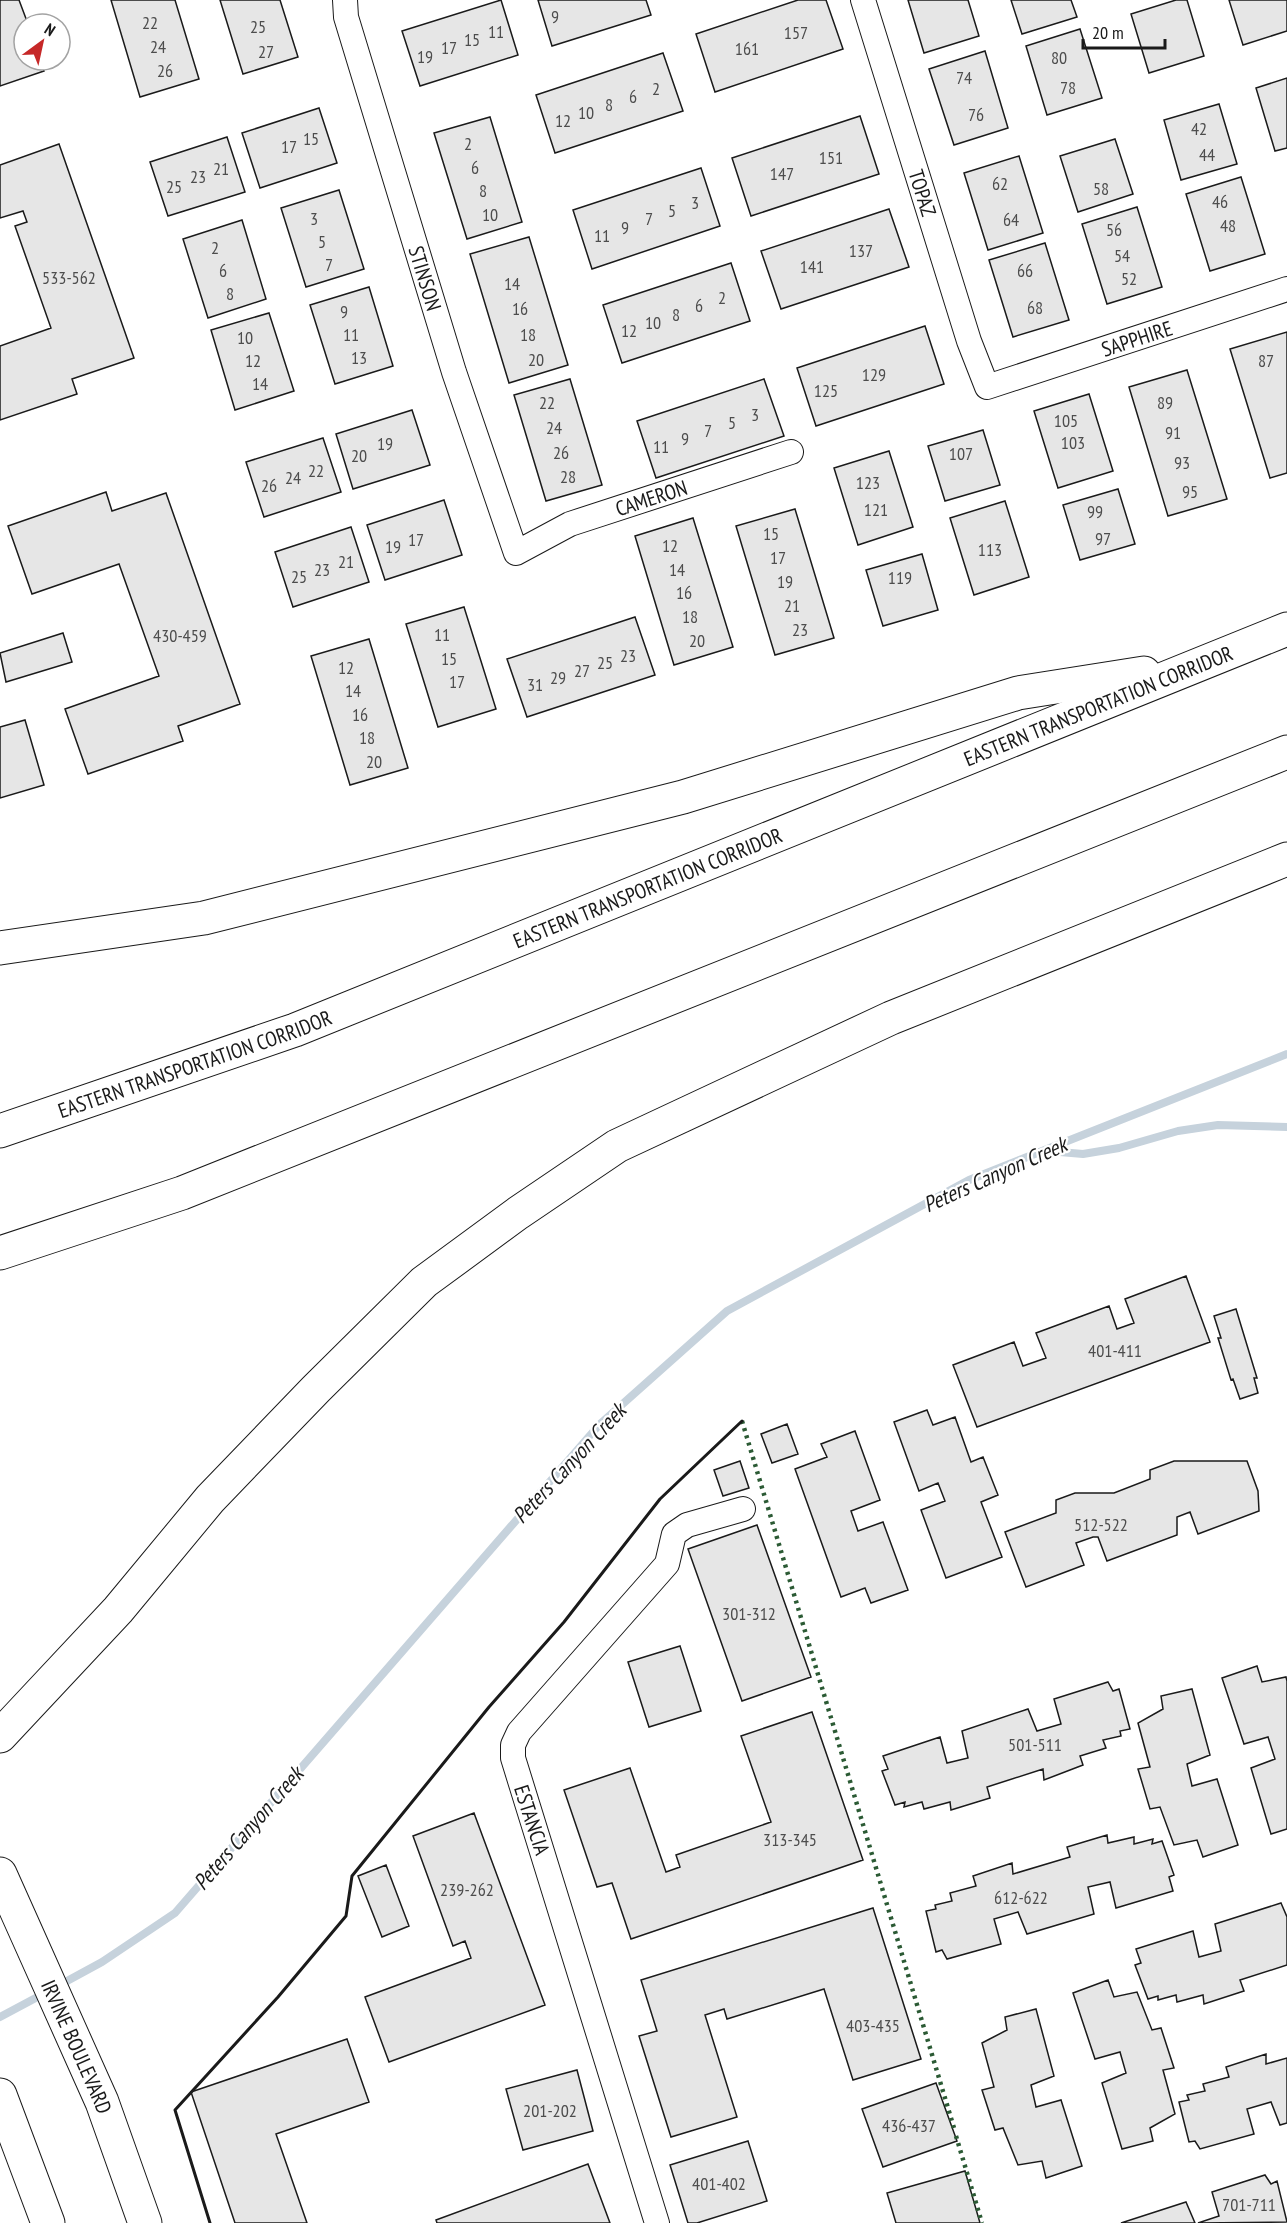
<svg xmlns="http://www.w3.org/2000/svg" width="1287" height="2223" font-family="'PT Sans Narrow',sans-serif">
<rect width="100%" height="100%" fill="#fff"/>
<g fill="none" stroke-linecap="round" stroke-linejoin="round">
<path stroke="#c6d2dc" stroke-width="8" d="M1048,1151L1083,1154L1119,1148L1178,1131L1218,1125L1287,1127
M56,1987L102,1962L175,1913L599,1425L727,1311L969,1180L1287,1054
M0,2017L45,1993"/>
</g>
<path fill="#e6e6e6" stroke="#1a1a1a" stroke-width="1.5" d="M0,0H19L28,24H24V60H40L44,71L0,86Z
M111,0H175L199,79L140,97Z
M220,0H280L298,57L243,74Z
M501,0L518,55L420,86L402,31Z
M538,0H646L651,15L552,46Z
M798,0H826L843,49L715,92L696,34Z
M908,0H968L979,36L924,53Z
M1011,0H1071L1077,17L1022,34Z
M1176,0H1187L1204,56L1149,73L1131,14Z
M1229,0H1287V31L1243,45Z
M1080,29L1102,98L1047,115L1026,46Z
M985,51L1008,128L954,145L929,69Z
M663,53L683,111L555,153L536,95Z
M1287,78V148L1275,151L1256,88Z
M1219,104L1237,164L1181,180L1164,120Z
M319,108L337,163L260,188L242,133Z
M860,116L879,174L751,216L732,158Z
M490,117L522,222L467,239L434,133Z
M227,137L245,192L168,216L150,162Z
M1115,139L1133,194L1078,212L1060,156Z
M59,144L134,358L72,379L77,394L0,420V346L51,328L15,226L27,222L23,211L0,218V165Z
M1019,156L1043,233L988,250L964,173Z
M701,168L720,226L592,269L573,210Z
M1241,177L1265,254L1210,271L1186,194Z
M339,190L364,269L306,287L281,208Z
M1137,207L1162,287L1107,304L1082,224Z
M889,209L909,267L781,309L761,251Z
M242,220L266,299L208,318L183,239Z
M529,237L568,365L509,383L470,254Z
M1045,243L1069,320L1013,337L989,260Z
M731,263L750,321L622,363L603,305Z
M369,287L393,366L335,384L310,305Z
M269,313L294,391L235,410L211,330Z
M925,326L944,384L816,426L797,368Z
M1287,332V473L1270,478L1230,349Z
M1187,370L1227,499L1168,516L1129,387Z
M570,379L602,485L546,501L514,395Z
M764,379L784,436L656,478L637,421Z
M1089,394L1113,471L1058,488L1034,411Z
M412,410L430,465L353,489L336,434Z
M983,430L1000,485L945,501L928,446Z
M323,438L341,492L264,517L246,462Z
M889,451L913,527L858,545L834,468Z
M1118,489L1135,544L1080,560L1063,505Z
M106,492L112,511L166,493L240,704L178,726L183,741L88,774L65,709L159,676L119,564L32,594L8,526Z
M444,500L462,555L385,580L367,525Z
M1005,501L1029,577L974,595L950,518Z
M795,509L834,638L775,655L736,526Z
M693,518L733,647L674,665L635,536Z
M351,527L369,582L293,607L275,552Z
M922,554L938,610L883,626L866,570Z
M464,607L496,709L438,727L406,624Z
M635,617L655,675L527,717L507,659Z
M63,633L72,662L6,682L0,653Z
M369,639L408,768L350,785L311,656Z
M25,720L44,785L0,798V727Z
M1186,1276L1210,1342L977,1427L953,1365L1014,1342L1023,1366L1046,1358L1036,1333L1109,1306L1117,1329L1134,1323L1125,1299Z
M1236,1309L1257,1378H1254L1258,1393L1240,1399L1233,1379L1231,1380L1218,1338H1221L1214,1316Z
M927,1410L933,1425L955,1417L971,1462L983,1457L998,1495L981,1502L1002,1557L946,1578L921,1510L945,1501L938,1483L919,1491L894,1422Z
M787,1424L798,1454L772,1463L761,1434Z
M855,1431L880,1500L851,1511L858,1531L883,1522L908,1590L871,1603L865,1588L841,1597L795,1469L827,1457L821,1444Z
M740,1461L749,1488L723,1496L714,1470Z
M1174,1461H1247L1258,1491L1259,1511L1198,1534L1190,1512L1177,1517V1535L1107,1561L1098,1537H1093L1076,1543L1084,1565L1026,1587L1005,1532L1056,1513V1500L1075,1493H1114L1150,1479V1470Z
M757,1525L811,1677L742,1701L688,1549Z
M680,1646L701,1711L649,1727L628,1662Z
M1257,1666L1262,1682L1286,1677L1287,1681V1829L1271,1834L1251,1768L1275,1759L1268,1737L1244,1744L1222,1678Z
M1108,1682L1113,1691L1119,1689L1130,1729L1120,1731L1121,1736L1103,1740L1106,1748L1080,1756L1083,1765L1044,1780L1043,1769L987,1787L990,1798L951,1810L950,1802L924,1809L922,1802L904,1807L905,1802L895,1805L882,1771L888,1769L883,1756L940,1737L947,1763L968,1758L962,1731L1028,1709L1037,1731L1061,1724L1054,1699Z
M1192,1689L1210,1755L1187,1764L1192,1786L1217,1779L1238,1845L1203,1857L1197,1840L1174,1845L1160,1807L1150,1809L1138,1769L1150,1767L1138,1723L1163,1709L1161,1696Z
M812,1712L863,1860L631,1939L612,1883L597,1887L564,1790L630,1768L666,1872L680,1867L676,1855L771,1822L741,1736Z
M474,1813L545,2005L389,2062L365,1997L471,1958L465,1941L453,1946L413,1836Z
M1107,1835L1108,1843L1134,1837V1844L1153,1839L1152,1844L1162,1841L1174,1875L1169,1877L1173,1891L1116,1908L1110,1882L1088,1887L1094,1914L1027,1934L1018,1912L994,1919L1001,1944L947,1959L942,1950L936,1952L926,1911L936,1909L935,1905L952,1901L950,1893L976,1886L973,1876L1012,1863L1013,1874L1070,1857L1067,1847Z
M386,1865L409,1926L382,1937L358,1876Z
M1281,1903L1287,1917V1965L1240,1980L1244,1991L1204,2004L1203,1995L1177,2002L1176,1995L1158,2000V1996L1148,1999L1135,1965L1141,1963L1136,1949L1193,1931L1199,1957L1221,1951L1215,1924Z
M873,1908L921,2059L853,2080L824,1989L727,2019L724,2009L705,2015L737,2117L671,2137L639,2036L657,2031L641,1980Z
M1108,1980L1114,1997L1137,1992L1152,2030L1161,2028L1174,2068L1163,2070L1175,2114L1150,2128L1153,2141L1122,2149L1102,2083L1126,2073L1120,2052L1095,2059L1073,1993Z
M1036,2009L1054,2076L1031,2085L1036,2107L1061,2100L1082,2166L1046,2178L1042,2161L1018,2165L1003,2128L995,2130L982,2090L994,2087L982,2043L1007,2030L1005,2017Z
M347,2039L369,2102L276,2134L307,2223H235L191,2092Z
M1266,2054V2064L1287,2058V2123L1280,2125L1271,2102L1247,2109L1254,2134L1200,2149L1195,2141L1189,2142L1179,2102L1189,2100L1187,2095L1205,2091L1203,2084L1229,2077L1226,2067Z
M577,2070L593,2131L523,2150L506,2089Z
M936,2083L957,2141L883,2167L862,2109Z
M748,2141L767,2201L697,2223H688L670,2165Z
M588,2164L610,2223H437L436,2220Z
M965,2171L980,2223H896L887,2193Z
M1265,2175L1271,2184L1277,2181L1287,2222L1198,2223L1219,2216L1212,2192Z
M1186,2202L1195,2223H1121Z"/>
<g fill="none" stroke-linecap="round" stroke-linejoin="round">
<defs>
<g id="minor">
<path id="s1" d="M345,0L346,17L454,372L516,553L570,524L791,452"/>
<path id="s2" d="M863,0L969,341L987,387L1287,289"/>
<path d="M657,2223L513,1758V1745L519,1732L667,1564L674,1534L687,1525L743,1509"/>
</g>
<g id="primary">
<path id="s3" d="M0,1874L102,2102L145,2223"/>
<path d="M0,2095L48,2223"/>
</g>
<g id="motorway">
<path d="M0,948L204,918L683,797L1018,693L1144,673"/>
<path id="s4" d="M0,1131L295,1030L1287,629"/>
<path d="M0,1253L182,1193L1287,752"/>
<path d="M0,1736L118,1610L210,1499L316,1389L424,1282L518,1213L617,1146L891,1018L1287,859"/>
</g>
</defs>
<use href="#minor" stroke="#1a1a1a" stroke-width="26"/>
<use href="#primary" stroke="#1a1a1a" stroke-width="35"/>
<use href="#motorway" stroke="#1a1a1a" stroke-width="35"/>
<use href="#minor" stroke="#fff" stroke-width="24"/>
<use href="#primary" stroke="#fff" stroke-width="33"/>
<use href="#motorway" stroke="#fff" stroke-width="33"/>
<path stroke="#2b5a34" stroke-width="4.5" stroke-dasharray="3 4.5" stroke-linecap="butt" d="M742,1421L954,2128
M956,2136L982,2223"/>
<path stroke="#1a1a1a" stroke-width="3" d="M210,2223L175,2110L278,1997L346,1916L352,1876L489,1707L564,1622L660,1499L742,1421"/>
</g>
<g text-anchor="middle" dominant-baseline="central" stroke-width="4.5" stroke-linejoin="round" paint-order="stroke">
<g font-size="18" fill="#4d4d4d">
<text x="555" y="16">9</text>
<text x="150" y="22">22</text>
<text x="258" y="26">25</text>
<text x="496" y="31">11</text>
<text x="796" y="32">157</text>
<text x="472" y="39">15</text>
<text x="158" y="46">24</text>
<text x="449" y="47">17</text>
<text x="747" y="48">161</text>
<text x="266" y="51">27</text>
<text x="425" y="56">19</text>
<text x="1059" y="57">80</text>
<text x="165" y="70">26</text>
<text x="964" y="77">74</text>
<text x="1068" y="87">78</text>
<text x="656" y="88">2</text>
<text x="633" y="96">6</text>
<text x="609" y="104">8</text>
<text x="586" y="112">10</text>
<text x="976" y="114">76</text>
<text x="563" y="120">12</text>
<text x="1199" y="128">42</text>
<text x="311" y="138">15</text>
<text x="468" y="143">2</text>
<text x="289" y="146">17</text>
<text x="1207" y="154">44</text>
<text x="831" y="157">151</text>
<text x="475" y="167">6</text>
<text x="221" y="168">21</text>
<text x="782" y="173">147</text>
<text x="198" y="176">23</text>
<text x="1000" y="183">62</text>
<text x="174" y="186">25</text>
<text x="1101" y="188">58</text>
<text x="483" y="190">8</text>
<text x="1220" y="201">46</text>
<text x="695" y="202">3</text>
<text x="672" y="210">5</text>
<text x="490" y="214">10</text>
<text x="314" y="218">3</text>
<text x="649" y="218">7</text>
<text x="1011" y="219">64</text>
<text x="1228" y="225">48</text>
<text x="625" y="227">9</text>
<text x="1114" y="229">56</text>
<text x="602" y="235">11</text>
<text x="322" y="241">5</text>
<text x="215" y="247">2</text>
<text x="861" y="250">137</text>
<text x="1122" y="255">54</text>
<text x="329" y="264">7</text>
<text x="812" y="266">141</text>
<text x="223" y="270">6</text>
<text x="1025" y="270">66</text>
<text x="69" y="277">533-562</text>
<text x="1129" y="278">52</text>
<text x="512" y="283">14</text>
<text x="230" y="293">8</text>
<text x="722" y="297">2</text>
<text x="699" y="305">6</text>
<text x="1035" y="307">68</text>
<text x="520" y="308">16</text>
<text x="344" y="311">9</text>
<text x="676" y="314">8</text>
<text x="653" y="322">10</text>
<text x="629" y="330">12</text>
<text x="351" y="334">11</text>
<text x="528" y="334">18</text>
<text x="245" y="337">10</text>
<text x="359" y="357">13</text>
<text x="536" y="359">20</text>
<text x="253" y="360">12</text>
<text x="1266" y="360">87</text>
<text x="874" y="374">129</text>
<text x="260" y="383">14</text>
<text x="826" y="390">125</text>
<text x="547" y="402">22</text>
<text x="1165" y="402">89</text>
<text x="755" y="414">3</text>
<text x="1066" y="420">105</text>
<text x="732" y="422">5</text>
<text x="554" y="427">24</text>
<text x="708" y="430">7</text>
<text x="1173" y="432">91</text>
<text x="685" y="438">9</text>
<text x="1073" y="442">103</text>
<text x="385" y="443">19</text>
<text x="661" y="446">11</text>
<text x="561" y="452">26</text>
<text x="961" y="453">107</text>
<text x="359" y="455">20</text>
<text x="1182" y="462">93</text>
<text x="316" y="470">22</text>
<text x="568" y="476">28</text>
<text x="293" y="477">24</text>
<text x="868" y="482">123</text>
<text x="269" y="485">26</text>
<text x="1190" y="491">95</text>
<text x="876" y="509">121</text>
<text x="1095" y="511">99</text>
<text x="771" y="533">15</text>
<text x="1103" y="538">97</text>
<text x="416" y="539">17</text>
<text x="670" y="545">12</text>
<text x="393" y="546">19</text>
<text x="990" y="549">113</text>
<text x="778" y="557">17</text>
<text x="346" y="561">21</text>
<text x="322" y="569">23</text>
<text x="677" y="569">14</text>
<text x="299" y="576">25</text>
<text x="900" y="577">119</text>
<text x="785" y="581">19</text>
<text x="684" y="592">16</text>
<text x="792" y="605">21</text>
<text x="690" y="616">18</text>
<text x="800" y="629">23</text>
<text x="442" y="634">11</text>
<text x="180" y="635">430-459</text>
<text x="697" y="640">20</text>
<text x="628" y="655">23</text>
<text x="449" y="658">15</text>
<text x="605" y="662">25</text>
<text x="346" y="667">12</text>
<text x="582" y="670">27</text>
<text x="558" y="677">29</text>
<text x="457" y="681">17</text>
<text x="535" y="684">31</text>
<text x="353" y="690">14</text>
<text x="360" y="714">16</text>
<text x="367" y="737">18</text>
<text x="374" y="761">20</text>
<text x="1115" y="1350">401-411</text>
<text x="1101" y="1524">512-522</text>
<text x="749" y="1613">301-312</text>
<text x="1035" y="1744">501-511</text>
<text x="790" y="1839">313-345</text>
<text x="467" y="1889">239-262</text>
<text x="1021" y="1897">612-622</text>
<text x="873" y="2025">403-435</text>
<text x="550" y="2110">201-202</text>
<text x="909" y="2125">436-437</text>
<text x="719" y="2183">401-402</text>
<text x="1249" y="2204">701-711</text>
</g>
<g font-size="21" fill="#1a1a1a" stroke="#fff">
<text stroke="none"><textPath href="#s2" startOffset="202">TOPAZ</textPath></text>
<text stroke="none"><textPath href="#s1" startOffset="290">STINSON</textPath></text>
<text stroke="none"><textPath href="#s2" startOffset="564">SAPPHIRE</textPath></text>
<text stroke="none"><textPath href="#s1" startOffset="726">CAMERON</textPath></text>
<text stroke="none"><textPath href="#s4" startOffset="1178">EASTERN TRANSPORTATION CORRIDOR</textPath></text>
<text stroke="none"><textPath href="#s4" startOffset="692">EASTERN TRANSPORTATION CORRIDOR</textPath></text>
<text stroke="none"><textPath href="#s4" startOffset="206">EASTERN TRANSPORTATION CORRIDOR</textPath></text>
<text transform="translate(532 1820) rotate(72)">ESTANCIA</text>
<text stroke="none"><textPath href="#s3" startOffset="189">IRVINE BOULEVARD</textPath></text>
</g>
<g font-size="22" font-style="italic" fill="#1a1a1a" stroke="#fff">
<text transform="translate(995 1174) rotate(-24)">Peters Canyon Creek</text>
<text transform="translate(569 1463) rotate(-47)">Peters Canyon Creek</text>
<text transform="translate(248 1828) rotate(-49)">Peters Canyon Creek</text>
</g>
</g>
<g transform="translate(42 42) rotate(33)"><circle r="28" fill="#ffffff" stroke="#a3a3a3" stroke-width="1.5"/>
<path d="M0-4.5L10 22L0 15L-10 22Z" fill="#c62828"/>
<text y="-9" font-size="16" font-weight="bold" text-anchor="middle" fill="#1a1a1a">N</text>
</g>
<path d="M1083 39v9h82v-9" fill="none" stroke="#1a1a1a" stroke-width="3"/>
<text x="1092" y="39" font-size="18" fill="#1a1a1a" stroke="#ffffff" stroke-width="4.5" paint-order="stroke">20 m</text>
</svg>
